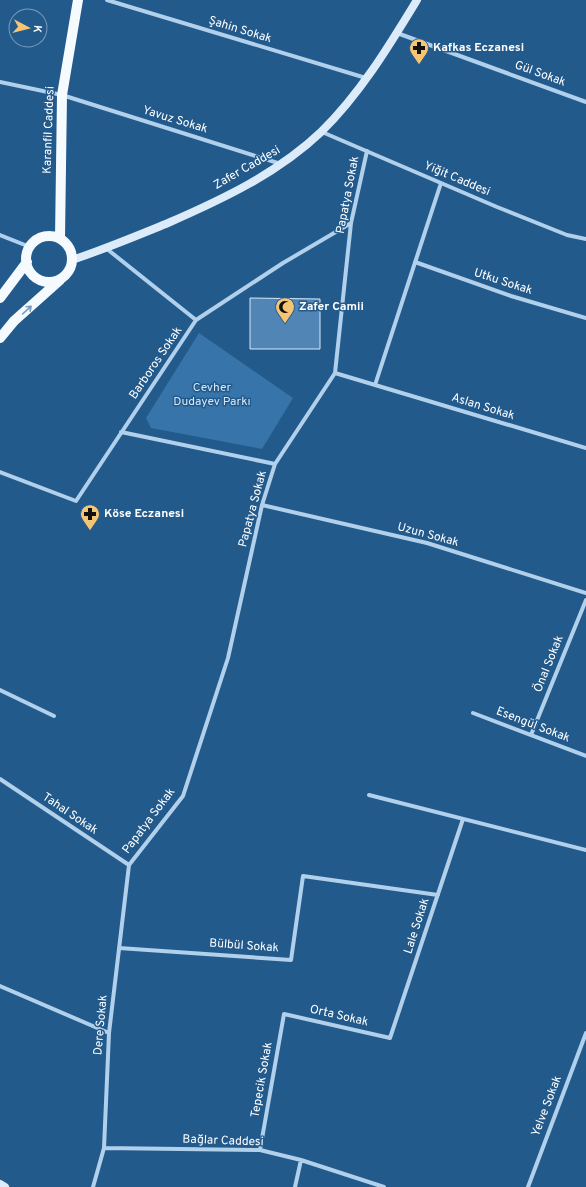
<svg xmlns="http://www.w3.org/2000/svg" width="586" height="1187" font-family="Overpass,sans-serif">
<rect width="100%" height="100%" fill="#235a8c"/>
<path fill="#3774a9" d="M199,333L293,398L262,449L151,428L146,418Z"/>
<path fill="#5085b5" stroke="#d5e8f8" d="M250,298L320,299V349H250Z"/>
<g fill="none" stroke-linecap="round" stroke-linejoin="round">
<path stroke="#b1d0eb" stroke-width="4" d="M107,0L366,78
M397,33L586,102
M0,82L62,95L281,164
M322,132L497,207L567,235L586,239
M0,235L30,247
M107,249L196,320
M415,262L511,296L586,318
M335,373L586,448
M375,385L441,183
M121,432L275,464
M0,472L76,501L196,320L283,263L351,223
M262,505L427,543L586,593
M0,690L54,716
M473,713L586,756
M531,735L586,600
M0,779L129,865
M369,795L586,850
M129,865L183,796L228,658L262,505L275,464L335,373L351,223L367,151
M119,948L291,960L303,876L438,895
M0,986L109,1033
M104,1148L260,1150L301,1160L384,1187
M260,1150L284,1014L390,1038L463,819
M93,1187L104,1148L109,1033L129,865
M295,1187L301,1160
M528,1187L586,1033"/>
<path stroke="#dcebf9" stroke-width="8" d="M72,260C105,249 136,236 168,223C223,199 278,173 321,132C360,94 389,46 417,0
M0,1184L5,1187"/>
<path stroke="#f5fafe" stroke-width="10" d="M26 259a23 23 0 1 1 46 0a23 23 0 1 1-46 0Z
M60,238L62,95L78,0
M0,298L27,262
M0,338L14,321L60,280"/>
</g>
<defs><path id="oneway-shaft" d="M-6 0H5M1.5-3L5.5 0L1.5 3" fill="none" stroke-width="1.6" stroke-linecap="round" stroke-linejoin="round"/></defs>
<use stroke="#779aba" href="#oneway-shaft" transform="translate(27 310) rotate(-42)"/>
<defs>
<symbol id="pharmacy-pin" viewBox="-11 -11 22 30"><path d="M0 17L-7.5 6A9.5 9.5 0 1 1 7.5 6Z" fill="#f6c573" stroke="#235a8c"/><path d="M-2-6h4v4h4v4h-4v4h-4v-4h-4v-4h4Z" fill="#111"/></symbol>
<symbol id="mosque-pin" viewBox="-11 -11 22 30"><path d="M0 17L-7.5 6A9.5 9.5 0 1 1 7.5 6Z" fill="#f6c573" stroke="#235a8c"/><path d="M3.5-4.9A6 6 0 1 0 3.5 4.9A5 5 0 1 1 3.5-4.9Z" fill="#111"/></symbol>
</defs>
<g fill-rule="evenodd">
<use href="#pharmacy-pin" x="408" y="37" width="22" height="30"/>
<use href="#mosque-pin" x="274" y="296" width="22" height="30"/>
<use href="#pharmacy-pin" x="79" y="503" width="22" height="30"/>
</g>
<g text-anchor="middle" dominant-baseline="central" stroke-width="3" stroke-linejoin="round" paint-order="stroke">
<g font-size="12" fill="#fff" stroke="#235a8c">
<text transform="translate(240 30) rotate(17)">Şahin Sokak</text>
<text transform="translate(540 74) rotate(20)">Gül Sokak</text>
<text transform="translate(175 120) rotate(17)">Yavuz Sokak</text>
<text transform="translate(49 130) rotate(-88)">Karanfil Caddesi</text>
<text transform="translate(247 168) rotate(-30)">Zafer Caddesi</text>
<text transform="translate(457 179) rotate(23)">Yiğit Caddesi</text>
<text transform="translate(348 195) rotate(-79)">Papatya Sokak</text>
<text transform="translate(503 282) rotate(18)">Utku Sokak</text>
<text transform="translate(156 363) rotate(-56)">Barboros Sokak</text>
<text transform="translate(483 407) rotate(17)">Aslan Sokak</text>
<text transform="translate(253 509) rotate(-75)">Papatya Sokak</text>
<text transform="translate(428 535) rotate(15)">Uzun Sokak</text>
<text transform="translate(549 664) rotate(-68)">Önal Sokak</text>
<text transform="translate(533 725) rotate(21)">Esengül Sokak</text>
<text transform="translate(70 814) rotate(34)">Tahal Sokak</text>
<text transform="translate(149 821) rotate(-53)">Papatya Sokak</text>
<text transform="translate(417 926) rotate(-72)">Lale Sokak</text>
<text transform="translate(244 946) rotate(4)">Bülbül Sokak</text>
<text transform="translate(339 1016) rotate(13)">Orta Sokak</text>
<text transform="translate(101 1025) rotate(-85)">Dere Sokak</text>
<text transform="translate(262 1080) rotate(-80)">Tepecik Sokak</text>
<text transform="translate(547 1106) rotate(-69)">Yelve Sokak</text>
<text transform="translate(223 1141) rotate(2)">Bağlar Caddesi</text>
</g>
<g font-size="12" font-weight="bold" fill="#fff" stroke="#235a8c" text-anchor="start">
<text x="433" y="48">Kafkas Eczanesi</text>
<text x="299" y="307">Zafer Camii</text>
<text x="104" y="514">Köse Eczanesi</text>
</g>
<g font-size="12" fill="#d5e8f8" stroke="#235a8c">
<text x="212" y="388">Cevher<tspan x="212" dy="14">Dudayev Parkı</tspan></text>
</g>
</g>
<g transform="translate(28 28) rotate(97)"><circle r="19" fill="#235a8c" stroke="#7b9cba"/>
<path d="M0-3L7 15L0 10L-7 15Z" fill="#f6c573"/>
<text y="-6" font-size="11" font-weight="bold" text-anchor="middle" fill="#ffffff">K</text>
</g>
</svg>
